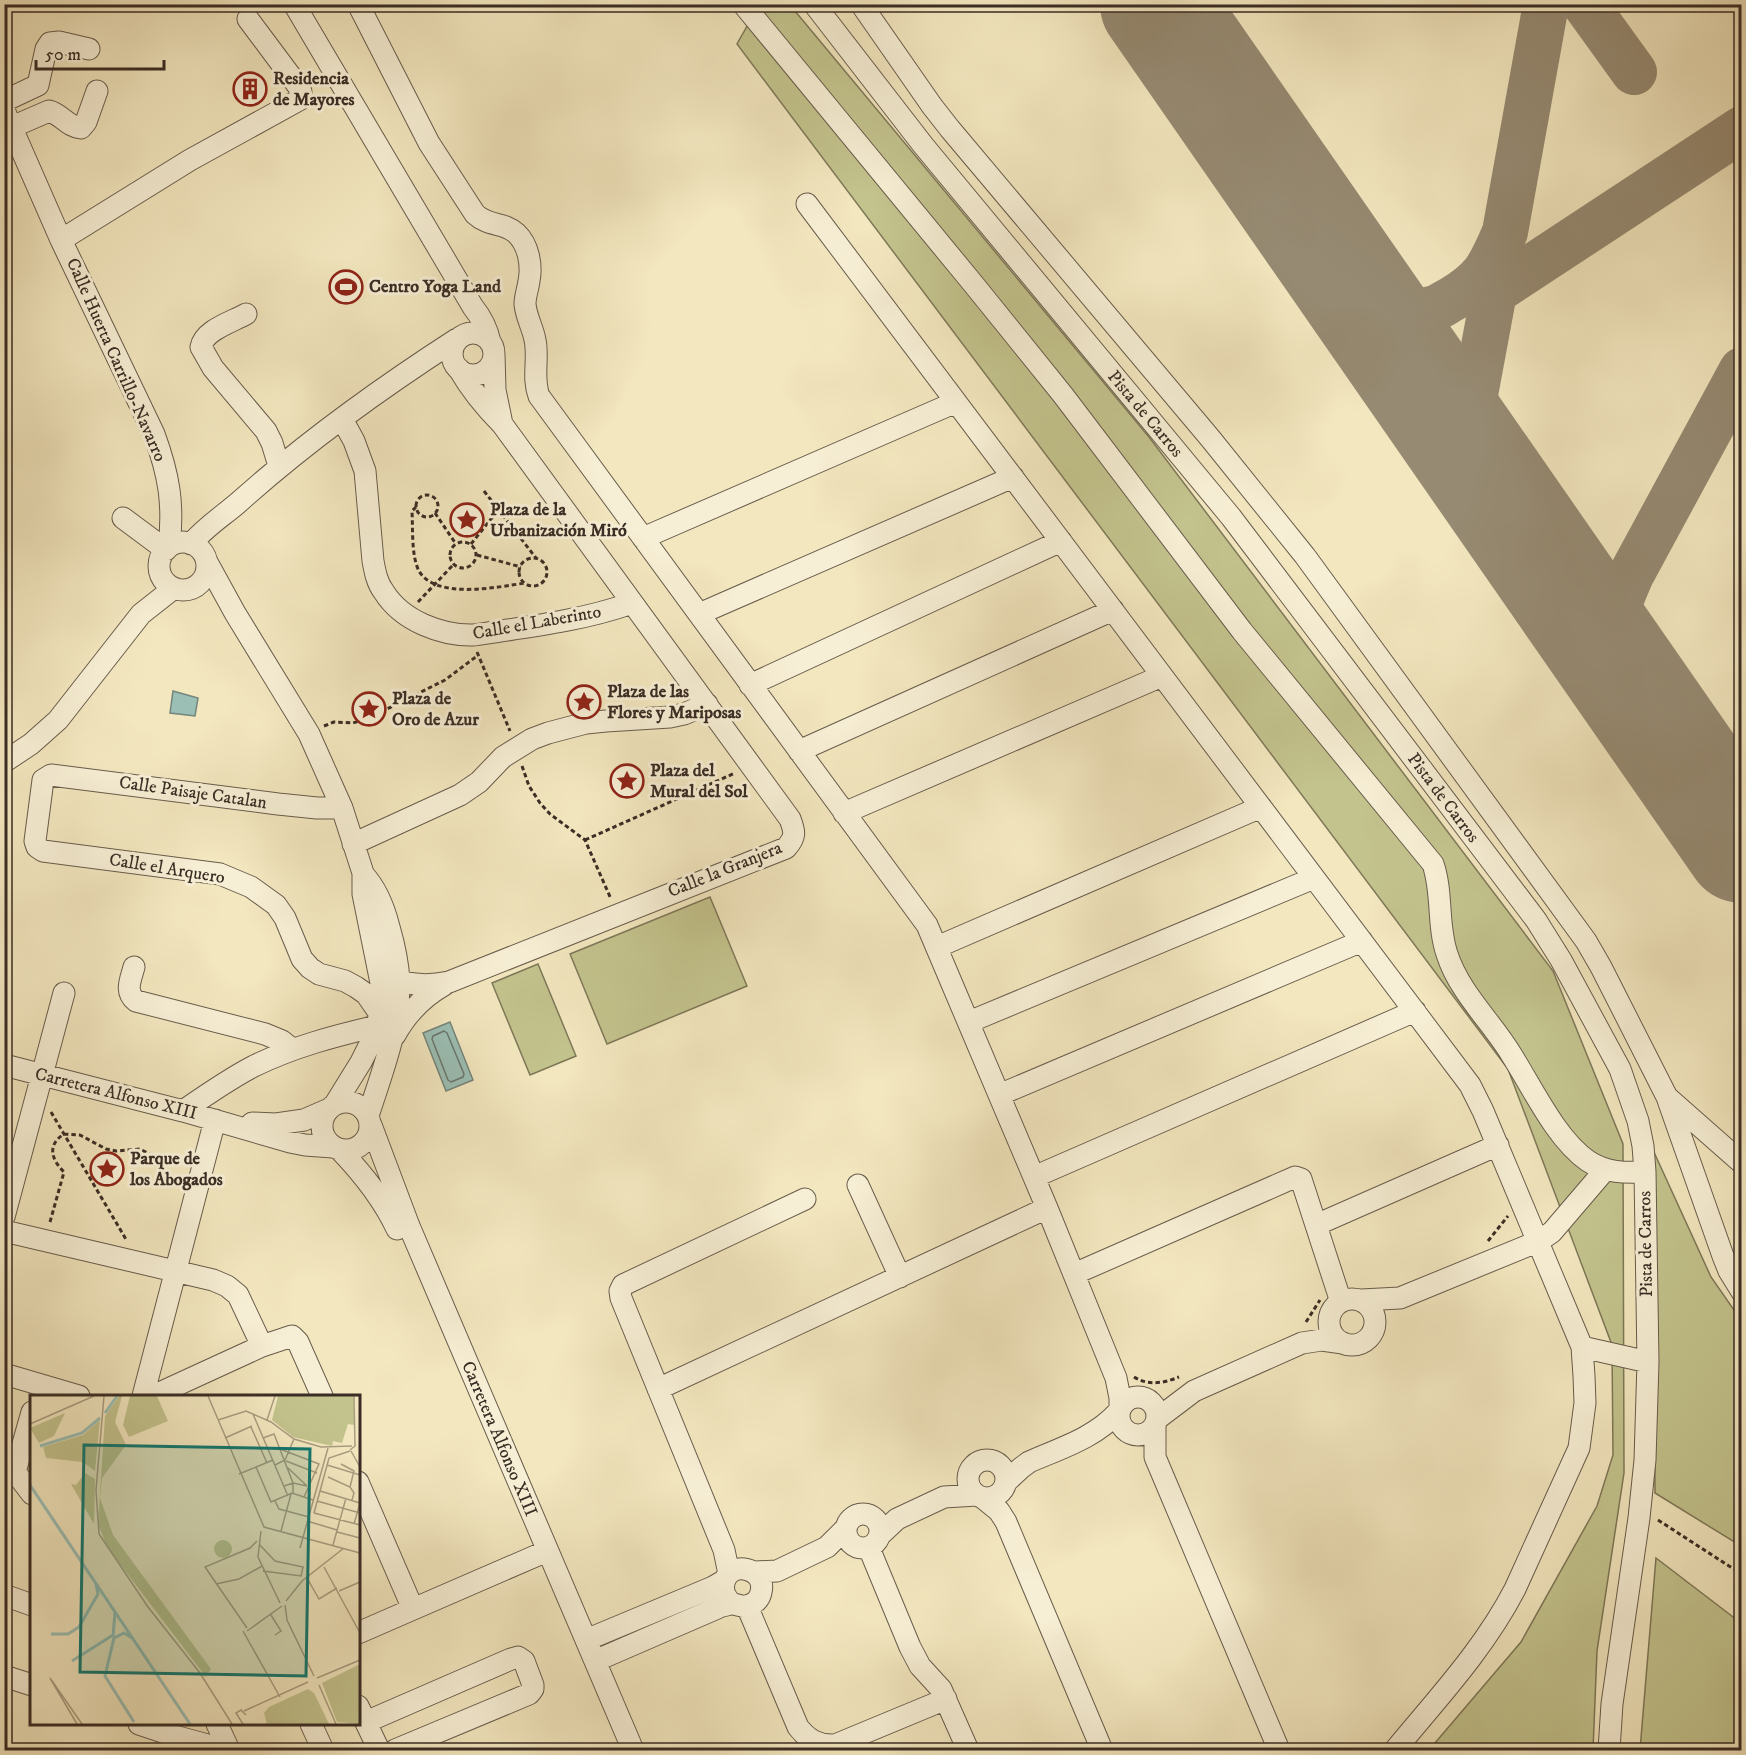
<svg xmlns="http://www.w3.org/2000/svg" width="1746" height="1755" font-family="'IM FELL DW Pica',serif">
<rect width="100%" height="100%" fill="#f3e7bf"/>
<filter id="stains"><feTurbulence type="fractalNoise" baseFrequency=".00333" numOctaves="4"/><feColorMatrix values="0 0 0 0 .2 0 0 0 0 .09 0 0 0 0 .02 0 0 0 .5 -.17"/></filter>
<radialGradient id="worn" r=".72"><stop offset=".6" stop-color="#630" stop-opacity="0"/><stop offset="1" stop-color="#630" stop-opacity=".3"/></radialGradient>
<path fill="#c3c38d" stroke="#7e7859" stroke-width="1.5" d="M759,5H790L1149,437L1553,971L1623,1144L1624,1473L1597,1651L1593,1750H1429L1521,1642L1597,1506L1613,1455L1612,1345L1508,1069L737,44Z
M710,897L747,986L607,1044L570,954Z
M538,964L576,1056L530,1075L492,983Z
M1653,1150L1711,1277L1741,1320L1742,1540L1736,1543L1655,1493Z
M1656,1558L1741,1623V1750H1640Z"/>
<path fill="#9bbfb5" stroke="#74857b" stroke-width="1.5" d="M173,691L198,698L195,716L170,713Z
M450,1022L473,1080L446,1091L423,1033Z"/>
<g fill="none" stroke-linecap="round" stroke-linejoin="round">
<path stroke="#6a766d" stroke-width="1.5" d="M444,1031L447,1033L464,1074L463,1077L451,1082L448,1080L432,1039L433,1036Z"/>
<path stroke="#968a72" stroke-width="46" d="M1585,4L1634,72
M1344,274C1368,295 1401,320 1435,308C1441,306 1446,302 1452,299C1464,292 1475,284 1484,273C1493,261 1499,246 1505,232L1546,4
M1494,292L1742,129
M1484,474L1474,441V400L1500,260
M1556,579C1584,595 1606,596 1631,575
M1630,685C1626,678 1621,671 1618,663C1604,632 1619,604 1631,575L1742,370"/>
<path stroke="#968a72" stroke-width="114" d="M1157,4L1742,846"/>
<defs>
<path id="minor" d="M294,4L473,307C482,318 487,328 490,342
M358,4L429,143L475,214C489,227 504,222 516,233C529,245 532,266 529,281C528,289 525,296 525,304C526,317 533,328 535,340C539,358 532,378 539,396L927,925L1047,1208L1116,1378L1120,1398V1408
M743,4L975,286L1063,395L1242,631L1433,864C1443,893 1437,925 1447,954C1459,992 1491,1021 1511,1054C1532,1087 1556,1139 1588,1161C1606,1173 1625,1173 1645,1172
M814,4L923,145L1231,517L1536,920L1561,960L1620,1069L1638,1121L1643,1146L1645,1172L1648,1362L1645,1460L1639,1518L1612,1704L1609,1750
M861,4L932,106L950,129L1210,438L1305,556L1586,941L1601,967L1667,1097L1742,1163
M4,101L38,85L46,49L50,43L59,42L89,49
M4,110L61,240L154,434C169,475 174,504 169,547
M12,127L49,111C61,114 68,127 81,128L86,122L97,91
M807,204L1470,1085L1483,1111L1582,1347L1584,1376L1585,1403L1579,1448L1515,1589C1484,1649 1437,1699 1395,1750
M61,240L190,160L299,100L301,92L298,86L248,19
M246,314C232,322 204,330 201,347L213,368L266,431L272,443L279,466
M452 354a21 21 0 1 1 42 0a21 21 0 1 1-42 0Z
M494,354L495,390L502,424
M342,419L354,441L365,471L373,561C375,572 377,583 384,592C402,621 442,636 474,635C527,627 581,621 632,603
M123,518L166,550
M643,538L956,402
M159 566a24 24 0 1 1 48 0a24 24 0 1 1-48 0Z
M191,544C205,527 223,516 239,502C307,441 381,388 457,339
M207,562L235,613L309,734L342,808L363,873V894L381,983L380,1014L373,1038L361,1062L335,1104
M699,614L1013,477
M750,685L1061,541
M799,751L1113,610
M4,762L31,744L58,720L141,614L174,588
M342,808H317L278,804L51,775L43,780L35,841L37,847L43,851L220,874L251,887L276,905L285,918L302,959L310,968L319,974L345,981L356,987L366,994L380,1014
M844,813L1162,676
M353,844L460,795L479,782L503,757L532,739L548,733L586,723L606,721L670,717L684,714L707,704
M363,874C377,889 384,907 389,927C394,944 398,963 399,981C400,1028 382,1072 368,1116
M937,947L1261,807
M134,967C131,979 124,992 136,1001L265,1034L282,1041L292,1049
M399,981C416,986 431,986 449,982L786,848C796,837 795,832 790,819L502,424C485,407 471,390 459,369
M969,1022L1314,878
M395,1035C407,1013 423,997 444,985
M4,1065L183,1111L290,1142L305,1145L333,1147
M999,1095L1362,941
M1668,1100L1723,1256L1729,1271L1742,1292
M322 1126a24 24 0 1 1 48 0a24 24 0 1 1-48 0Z
M183,1111C206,1095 229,1079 254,1066C293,1047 334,1036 377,1026
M252,1123L276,1124L304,1120L327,1110
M371,1125L409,1226L633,1750
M340,1150C363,1174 383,1199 397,1229
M1034,1177L1415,1011
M858,1185L900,1277
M4,1217L64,993
M1316,1225L1498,1145
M4,1231L213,1280L227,1286L238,1295L262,1346
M1074,1274L1295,1177L1301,1179L1341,1302
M1329 1322a23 23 0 1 1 46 0a23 23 0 1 1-46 0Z
M1361,1300L1400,1298L1539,1241L1552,1232L1605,1170
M1582,1347L1648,1362
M4,1374L79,1396
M658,1389L1047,1208
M143,1396L215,1120
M153,1396L262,1346L292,1336L298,1342L322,1396
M1119 1416a19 19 0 1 1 38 0a19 19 0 1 1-38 0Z
M1157,1419L1194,1391L1302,1343L1322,1340L1343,1343
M1155,1426V1457L1279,1750
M968 1479a19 19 0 1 1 38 0a19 19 0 1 1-38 0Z
M15,1472L32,1412
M15,1472L32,1494
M358,1482L413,1609
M1006,1482L1021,1468L1029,1462C1061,1448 1095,1438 1119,1411
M983,1498L999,1511L1006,1522L1102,1750
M846 1531a17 17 0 1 1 34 0a17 17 0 1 1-34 0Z
M881,1534L897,1519L944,1497L977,1495
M869,1548L910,1647L920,1666L941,1689L968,1750
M755,1572L777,1571L827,1547L846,1528
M729,1574L724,1550L621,1298L620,1291L623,1285L805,1199
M4,1595L32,1605
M747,1606L798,1727C808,1740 819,1746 835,1745L946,1699
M358,1633L547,1551
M586,1640L713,1587L725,1580
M595,1661L722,1606C725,1606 728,1604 732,1604C738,1604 742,1608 749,1605C756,1603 760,1598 761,1592C767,1568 729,1559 724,1583C722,1592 726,1598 732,1604
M4,1676L32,1685
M358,1706L379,1750
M366,1722L511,1659L518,1657L524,1661L533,1685V1689L529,1694L395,1750
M139,1724L178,1737L226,1750
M217,1724L229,1750
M311,1724L323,1750"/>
</defs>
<use href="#minor" stroke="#685c4c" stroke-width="23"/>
<path stroke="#3a2d25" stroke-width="3" stroke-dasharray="4.5 3" stroke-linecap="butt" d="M484,491L536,558
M416 506a11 11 0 1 1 22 0a11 11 0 1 1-22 0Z
M416,507L412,511C413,527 411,556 419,571C436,600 498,587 525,583
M435,513L456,544
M450 555a13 13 0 1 1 26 0a13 13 0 1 1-26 0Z
M471,544L499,509
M477,555L521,567
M519 572a14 14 0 1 1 28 0a14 14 0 1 1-28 0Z
M418,602L454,564
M477,652L510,731
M324,726L334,722L353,723L369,718L445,680L477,656
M522,766L529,786L540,803L550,814L585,840L611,899
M585,840L735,773
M51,1112L127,1241
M50,1222L64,1172C51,1159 47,1145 64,1134L80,1135L106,1149L116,1151L140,1149L153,1156L171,1157L187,1162
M1488,1241L1508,1216
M1306,1322L1320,1300
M1134,1377C1148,1386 1165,1383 1179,1377
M1658,1520L1729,1566L1738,1571L1742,1570"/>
<use href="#minor" stroke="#f7efd5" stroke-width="21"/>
</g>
<defs>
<symbol id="building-ring" viewBox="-11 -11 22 22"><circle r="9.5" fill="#f7efd5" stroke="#8f2418" stroke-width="1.5"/><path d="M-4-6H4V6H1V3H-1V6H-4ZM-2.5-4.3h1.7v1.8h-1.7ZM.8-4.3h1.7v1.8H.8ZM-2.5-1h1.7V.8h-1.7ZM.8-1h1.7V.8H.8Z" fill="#8f2418"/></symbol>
<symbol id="stadium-ring" viewBox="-11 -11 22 22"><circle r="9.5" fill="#f7efd5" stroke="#8f2418" stroke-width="1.5"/><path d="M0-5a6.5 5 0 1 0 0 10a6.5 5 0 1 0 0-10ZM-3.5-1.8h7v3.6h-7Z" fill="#8f2418"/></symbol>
<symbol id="sight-ring" viewBox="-11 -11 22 22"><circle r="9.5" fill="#f7efd5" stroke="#8f2418" stroke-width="1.5"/><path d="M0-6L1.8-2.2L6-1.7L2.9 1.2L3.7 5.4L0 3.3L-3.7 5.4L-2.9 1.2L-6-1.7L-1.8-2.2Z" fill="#8f2418"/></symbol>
</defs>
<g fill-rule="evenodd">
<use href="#building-ring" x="231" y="70" width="38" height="38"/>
<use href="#stadium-ring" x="327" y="268" width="38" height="38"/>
<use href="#sight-ring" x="448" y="501" width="38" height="38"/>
<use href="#sight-ring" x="565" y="683" width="38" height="38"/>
<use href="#sight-ring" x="350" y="690" width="38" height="38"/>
<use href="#sight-ring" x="608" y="762" width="38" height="38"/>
<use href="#sight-ring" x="88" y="1150" width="38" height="38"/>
</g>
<g text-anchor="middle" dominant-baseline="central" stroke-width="6" stroke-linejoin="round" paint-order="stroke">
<g font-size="18" font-weight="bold" fill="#3a2d25" stroke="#f7efd5" text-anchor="start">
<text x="273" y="79">Residencia<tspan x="273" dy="21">de Mayores</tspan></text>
<text x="369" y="287">Centro Yoga Land</text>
<text x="490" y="510">Plaza de la<tspan x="490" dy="21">Urbanización Miró</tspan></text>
<text x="607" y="692">Plaza de las<tspan x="607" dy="21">Flores y Mariposas</tspan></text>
<text x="392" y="699">Plaza de<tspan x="392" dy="21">Oro de Azur</tspan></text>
<text x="650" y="771">Plaza del<tspan x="650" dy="21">Mural del Sol</tspan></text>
<text x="130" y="1159">Parque de<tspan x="130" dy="21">los Abogados</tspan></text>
</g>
<g font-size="18" fill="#3a2d25" stroke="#f7efd5">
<text transform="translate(116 360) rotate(66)">Calle Huerta Carrillo-Navarro</text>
<text transform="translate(1145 414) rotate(50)">Pista de Carros</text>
<text transform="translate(537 623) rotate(-10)">Calle el Laberinto</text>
<text transform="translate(193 793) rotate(8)">Calle Paisaje Catalan</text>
<text transform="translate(1443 798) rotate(53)">Pista de Carros</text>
<text transform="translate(167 869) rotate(9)">Calle el Arquero</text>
<text transform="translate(725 870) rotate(-22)">Calle la Granjera</text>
<text transform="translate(116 1094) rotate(14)">Carretera Alfonso XIII</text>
<text transform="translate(1646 1244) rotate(-91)">Pista de Carros</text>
<text transform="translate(499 1439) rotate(67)">Carretera Alfonso XIII</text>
</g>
</g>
<g transform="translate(30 1395)">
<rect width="330" height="330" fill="#f3e7bf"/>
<path d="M89,1H92L85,27L96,50L72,83L70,103L83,140L181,274L176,282L77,152L68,129L75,21ZM100,1H127L138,26L99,42L93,30ZM248,1H324V30L318,29L312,48L303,46L302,51L263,42L242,25ZM35,18L24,41L9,48L0,33ZM70,25L65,76L53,67L16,63L13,52L53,40ZM55,78L65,84L64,129L41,89L46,90ZM184 154a9 9 0 1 1 18 0a9 9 0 1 1-18 0ZM330,269V329L307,327L292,288ZM278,294L284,298L299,329H237L234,318L239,312Z" fill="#c3c38d"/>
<path fill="none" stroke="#9bbfb5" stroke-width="3" d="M75,18L87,1M10,51L52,38L70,23M0,90L160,329M21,239H38L49,232L68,199L66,189M83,242L85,217M102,243L94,238L84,243L75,281L104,327M42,266L83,240"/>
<path fill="none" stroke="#a99d81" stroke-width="1.5" d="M74,1L66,95L69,139L118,212L170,278L202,329M178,1L234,132L330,158M223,19L258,101M188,25L216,16L241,27L264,44L291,52L322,51M237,25L245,1M0,29L64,1M221,32L237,68M195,43L222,31M233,43L244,39L263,88V98M250,54L289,69L274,102M320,55L325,51L324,1M321,56L330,72M256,66L287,78M311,69L324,76L320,92M245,70L255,65L264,44M297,70L330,80M226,72L241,107L262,98L283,105M258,73L277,91M209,79L243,65M298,82L320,92L324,98L322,105M254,91L263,88L277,91M290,96L330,108M245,106L249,114L279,122M287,106L330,118M284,118L299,63L320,56M284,118L330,130M277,126L307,135M324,129L330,108M231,136L228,162L250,208M251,136L261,99M307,137L330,143M229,149L245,166L273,172L271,181L233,176M303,150L316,103M270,153L298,53M294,172L330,238M277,183L289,204L307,193M186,189L209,184L232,171M309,196L330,187M256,206L272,186L314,153M255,210L257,225L284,281M241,220L251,236L245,240M217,233L175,172L220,153L227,146M213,236L250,302M217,236L252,211M287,283L330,265M289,290L306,329M214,316L278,287M47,329L20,283L52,329M213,329L206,318L211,315L216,320"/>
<path fill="#0f766e" fill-opacity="0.15" stroke="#0f766e" stroke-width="3" d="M54,50L280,54L276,281L50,277Z"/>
<rect width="330" height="330" fill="none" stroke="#3a2d25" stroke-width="3"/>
</g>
<rect width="1746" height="1755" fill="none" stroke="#f3e7bf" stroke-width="24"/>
<rect x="6" y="6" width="1734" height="1743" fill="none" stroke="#3a2d25" stroke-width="3"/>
<rect x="12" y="12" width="1722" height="1731" fill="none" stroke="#3a2d25" stroke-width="1.5"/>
<path d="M36 60v9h128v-9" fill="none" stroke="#3a2d25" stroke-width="3"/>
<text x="45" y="60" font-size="18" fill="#3a2d25" stroke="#f7efd5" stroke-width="4.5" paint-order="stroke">50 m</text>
<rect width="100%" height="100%" filter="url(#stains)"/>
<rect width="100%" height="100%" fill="url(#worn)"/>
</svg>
